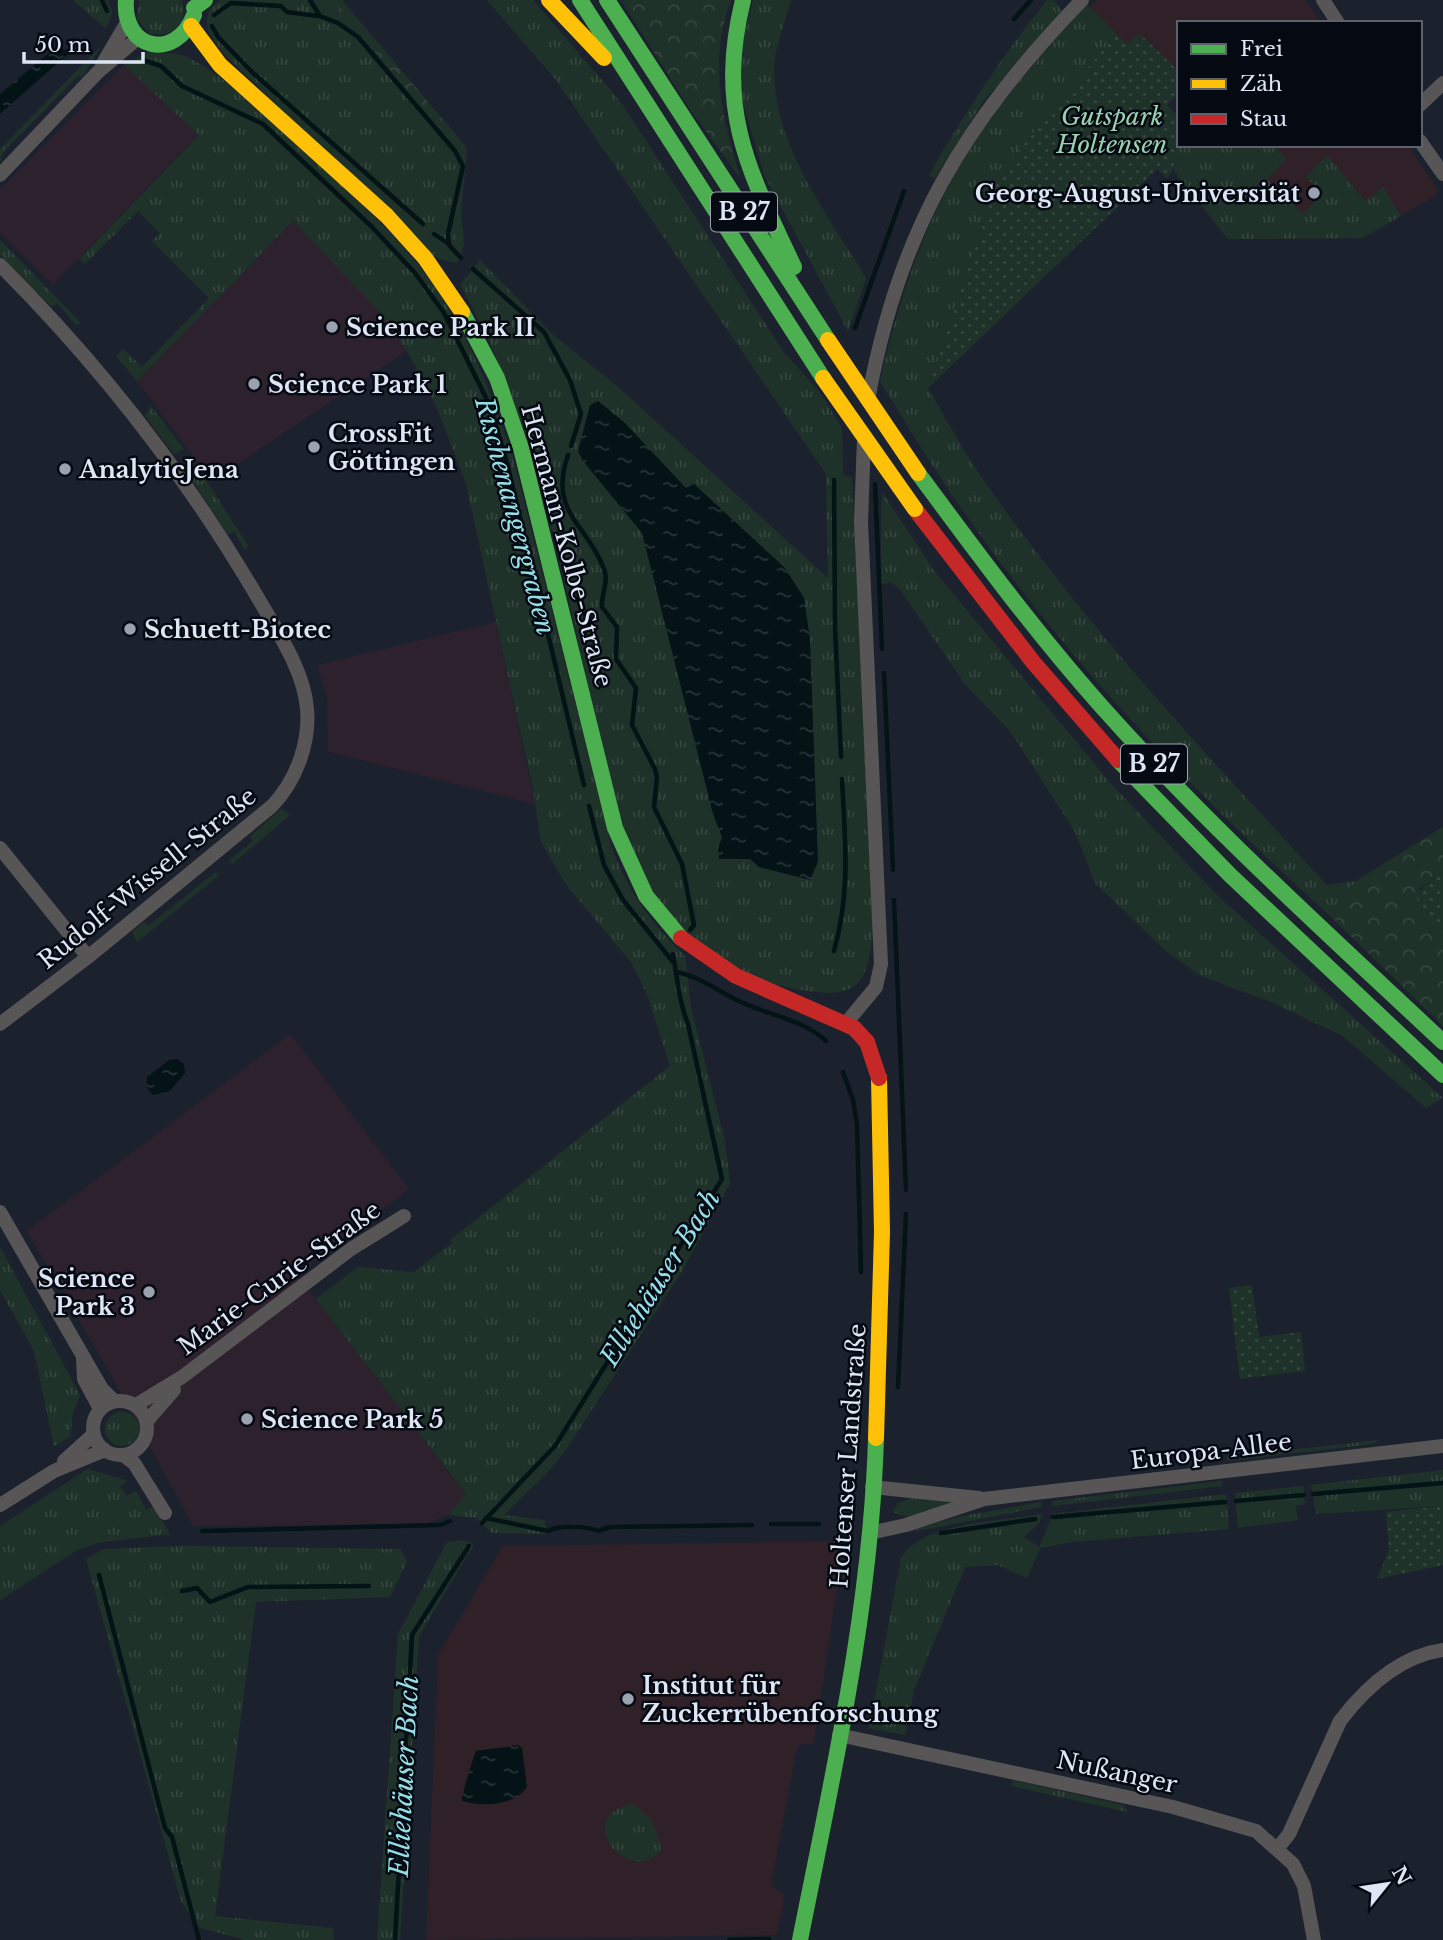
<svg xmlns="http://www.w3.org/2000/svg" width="1443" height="1940" font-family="'Libre Baskerville',serif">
<defs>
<pattern id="grass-tufts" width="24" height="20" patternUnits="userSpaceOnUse" patternTransform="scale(1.75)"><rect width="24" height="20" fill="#1f3229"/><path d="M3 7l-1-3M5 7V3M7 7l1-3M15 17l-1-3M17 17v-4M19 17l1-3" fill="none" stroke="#34463e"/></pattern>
<pattern id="forest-crowns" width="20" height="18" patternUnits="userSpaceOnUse" patternTransform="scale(1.75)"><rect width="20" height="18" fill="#1f3229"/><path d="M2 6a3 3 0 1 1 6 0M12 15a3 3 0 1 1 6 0" fill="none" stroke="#34463e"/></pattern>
<pattern id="park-dots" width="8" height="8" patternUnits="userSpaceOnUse" patternTransform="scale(1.75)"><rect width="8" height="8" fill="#1f3229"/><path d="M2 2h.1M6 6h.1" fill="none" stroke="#34463e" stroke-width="1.8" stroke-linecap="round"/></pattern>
<pattern id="water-ripples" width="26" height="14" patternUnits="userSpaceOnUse" patternTransform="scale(1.75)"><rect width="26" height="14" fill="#031316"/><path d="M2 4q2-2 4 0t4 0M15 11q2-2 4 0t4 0" fill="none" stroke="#273538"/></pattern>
</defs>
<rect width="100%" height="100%" fill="#1c222d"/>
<path fill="#2c212d" d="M124,65L199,134L53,285L0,233V190Z
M294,220L379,311L407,351L212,481L137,381Z
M496,622L535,804L328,752L327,697L317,665Z
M290,1034L409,1189L297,1274L466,1495L448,1515L424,1524L193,1526L111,1375L27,1231Z"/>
<path fill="#302027" d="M1097,0H1306L1321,23H1179V71L1139,33L1128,44L1116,34L1089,8Z
M1180,145H1407L1438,189L1435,196L1362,238L1228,239L1174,171Z
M844,1541L814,1743L799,1745L796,1752L771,1886L785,1895L777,1935L426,1940L438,1655L503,1546Z"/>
<path fill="url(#grass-tufts)" d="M73,0H108L112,13L106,29Z
M139,0H181C190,23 172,39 149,33L137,19Z
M221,0H333L466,162L461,210L464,244L459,260L454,263L434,257L226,56C211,38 194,17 221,0Z
M487,0H533L620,101L783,351L821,394L842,428L843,475L852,477L873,924C869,979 863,1001 802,990C735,979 673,933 642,873C614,821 605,758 592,701C558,559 534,413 460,285L480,260L553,335L617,386L828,578L826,474L556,80Z
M753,0H791C785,23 773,50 774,73C776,150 828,215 866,278L848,331L764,175L740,92L744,35Z
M1047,0H1054L1062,11L983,102L934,179L929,175C964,114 1003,55 1047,0Z
M1087,4L1116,34L999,174L928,388C945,417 961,447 980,475C1082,622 1205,754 1327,885L1356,881L1328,914C1196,795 1071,665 969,519C937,475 909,428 880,381C899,297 927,214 976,140C1008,91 1048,48 1087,4Z
M101,46L82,78L79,75L3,152L0,163V149Z
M148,52C162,53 176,52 189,58C224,75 256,109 284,134C340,185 401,234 442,298C474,348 495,401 513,457L610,842C625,888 650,922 685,956L691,1008L725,1141L730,1183L681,1273L565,1451L548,1472L504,1515L545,1520L547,1534L492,1533L476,1518L448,1515L466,1494L316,1299L358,1267L414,1272L452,1243L450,1240L670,1066L648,997L631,962L567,886L541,842L533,789L466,484L437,408L407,351L379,311L293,221L137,381L116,356L123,349L142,367L209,298L152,241L160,233L138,211L85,264L79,259L199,135L124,65Z
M1180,145H1274L1287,159L1267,179L1303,214L1323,194L1306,177L1327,155L1365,201L1383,187L1401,216L1362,238L1228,239L1174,171Z
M0,240L81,323L76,325L57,303L52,307L0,255Z
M151,406L184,449L174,454L145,416Z
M194,462L249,547L244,549L234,531L228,535L187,472Z
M882,492L935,572L1113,786L1217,895L1443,1098L1426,1108L1343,1036L1273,1003L1199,975L1166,951L1095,883L1075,832L1010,731L965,684L899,588L890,582L880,585Z
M281,809L290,815L232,864L230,860L253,841L250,836Z
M216,872L218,876L137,942L132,932L144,922L148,926Z
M0,1247L80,1395L73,1413L70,1437L54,1446L34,1351L0,1290Z
M105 1429a17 17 0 1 1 34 0a17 17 0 1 1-34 0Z
M1379,1440L1373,1444L1227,1461V1457Z
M88,1469L128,1481L120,1486L126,1496L136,1491L146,1510L153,1507L170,1534L97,1543L77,1550L0,1600V1526Z
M1443,1470V1506L1316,1514L1311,1485Z
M1222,1481V1486L1053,1506L1052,1501Z
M1303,1486L1305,1504L1296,1506L1298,1520L1238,1528L1235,1493Z
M1226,1494L1229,1529L1072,1542L1040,1548L1027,1578L997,1565L965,1567L914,1690L905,1735L869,1728L901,1558C922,1522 1004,1521 1042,1514L1039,1523L1024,1537L1039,1547L1053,1514Z
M913,1498L960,1503C942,1507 909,1523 893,1512L898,1503Z
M1041,1502L1042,1507L917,1531L916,1528L963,1516Z
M462,1540L474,1544L419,1636L400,1940H377L398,1634L447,1542Z
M186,1546L400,1549L407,1562L390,1597L256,1602L215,1916L333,1928L334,1940H245L198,1927L181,1901L86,1559L104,1549Z
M1013,1780L1123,1805L1127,1812L1011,1786Z
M632,1804C652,1815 658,1829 661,1851C629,1888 570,1816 632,1804Z"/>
<path fill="url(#forest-crowns)" d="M333,0H342L467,148L466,162Z
M621,0H731C708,61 722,119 741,179L689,108Z
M1443,827V872L1420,888V910L1443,936V1026L1328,914L1356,881Z"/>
<path fill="url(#park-dots)" d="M1139,33L1179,71V94L1167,105C1170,109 1177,114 1178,118C1185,133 1178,167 1167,178L1157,169L928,388L999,174L1116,34L1128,44Z
M1443,872V936C1415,904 1403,900 1443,872Z
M1252,1285L1259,1337L1301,1332L1305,1371L1240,1379L1229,1288Z
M1443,1506V1565L1377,1579L1389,1550L1386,1512Z"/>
<path fill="url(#water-ripples)" d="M56,47L65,50L67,55L0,114V94Z
M598,401L625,423L686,488L694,484L785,568L804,598L810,639L818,862L810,880L759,867L750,859H719L718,849L722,837L713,814L642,533L583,461L578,451L590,405Z
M177,1059L184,1064L185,1073L170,1091L153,1095L147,1088V1077L169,1060Z
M518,1745L522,1748L527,1787C514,1806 483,1807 462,1801C461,1796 473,1759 476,1751Z"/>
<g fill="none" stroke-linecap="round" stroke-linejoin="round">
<path stroke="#031316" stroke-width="4.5" d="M102,0L107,11
M310,0L320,16L338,23L358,37L455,151L463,166L448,234L449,245L461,258
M214,15L231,3L281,6L287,12L318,16
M1014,19L1031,0
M212,26L218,37L251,71L423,224
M143,60L161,66L182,86L263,124L372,227L415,273L444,313L490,406L507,463L584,785
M434,234L449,244
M473,269L544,332L570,380L581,414L571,446
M855,328L904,191
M568,455C548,513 587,523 604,569C609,581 601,595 602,607L617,627L616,659L636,688L632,725L655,769L657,777L654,807L682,864L694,925L690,930
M834,480L835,627L841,757
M875,484L882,649
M884,673L893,870
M589,806L604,865L623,900L673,962
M894,900L906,1190
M834,951C851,891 845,840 842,779
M677,972C701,977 719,992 741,1002C769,1015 804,1020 826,1041
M843,1072L853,1100L857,1124L861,1272
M898,1387L906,1214
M1313,1494L1443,1483
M1236,1501L1304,1495
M1053,1517L1225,1502
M486,1518L548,1531C559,1525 586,1526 598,1531L610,1527L752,1525
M482,1523L555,1446L722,1179L688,1024C678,998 678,981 673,954
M771,1524H819
M202,1531L440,1525L450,1521
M941,1533L1035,1519
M99,1575L165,1828L172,1837L199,1940
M182,1591L197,1588L210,1602L248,1587L369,1586
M395,1940L412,1635L469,1546
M729,1940L769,1939"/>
<path stroke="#585556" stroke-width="14" d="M1323,0L1338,23
M102,65L126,24
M1420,105L1443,83
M1420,141L1443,174
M0,175L98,72L137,39
M0,265C101,366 186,475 258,598C277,631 304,670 307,709C310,743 296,781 272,806L88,957L0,1024
M868,400C899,229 963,124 1082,0
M0,848L88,957
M847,1022L876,987L881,964L861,522L864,438
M0,1212L102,1389L114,1401
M83,1358L84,1379L100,1409
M93 1428a27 27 0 1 1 54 0a27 27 0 1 1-54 0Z
M136,1405L182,1377L351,1249L404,1216
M147,1421L174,1390
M123,1455L134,1463L165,1513
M64,1461L94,1434
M872,1487L979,1498
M0,1505L54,1471L105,1450
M870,1533L906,1525L984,1499L1443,1446
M839,1735L1173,1807L1256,1831L1293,1864L1304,1886L1314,1940
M1278,1848L1289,1834L1340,1721C1366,1687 1400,1656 1443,1650"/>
<path stroke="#4caf50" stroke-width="16" d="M126,0C122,50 176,62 194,15
M580,0L823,378
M607,0L828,340
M743,0C716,111 748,169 794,267
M194,8L205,0
M462,312L497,378L521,448L615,828L646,896L681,938
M918,473C977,553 1036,633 1102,707C1208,826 1327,933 1443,1042
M1118,760L1230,875L1443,1075
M800,1940C833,1774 871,1608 876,1438"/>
<path stroke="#ffc107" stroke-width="16" d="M549,0L604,58
M191,26L220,65L387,216L425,258L462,312
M876,1438L882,1232L879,1078"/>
<path stroke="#c62828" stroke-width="16" d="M915,509L1033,662L1118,760
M681,938L736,976L854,1028L867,1042L879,1078"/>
<path stroke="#ffc107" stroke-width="16" d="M828,340L918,473
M823,378L915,509"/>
</g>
<g fill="#9aa1af" stroke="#050912" stroke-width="2.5">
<circle cx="1314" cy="193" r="7"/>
<circle cx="332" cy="327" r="7"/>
<circle cx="254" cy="384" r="7"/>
<circle cx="314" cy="447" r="7"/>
<circle cx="65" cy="469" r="7"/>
<circle cx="130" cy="629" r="7"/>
<circle cx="149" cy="1292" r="7"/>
<circle cx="247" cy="1419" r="7"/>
<circle cx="628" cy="1699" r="7"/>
</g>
<g text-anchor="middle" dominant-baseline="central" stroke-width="5" stroke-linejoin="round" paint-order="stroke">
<g fill="#050912" stroke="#9da4b1" stroke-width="2">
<rect x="711" y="192.5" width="66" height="39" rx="5"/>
<rect x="1121" y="744.5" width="66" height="39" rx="5"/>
</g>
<g font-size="23" font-weight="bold" fill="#dee6f5">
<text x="744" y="212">B 27</text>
<text x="1154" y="764">B 27</text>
</g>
<g font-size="24" font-style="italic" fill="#9ad2af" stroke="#050912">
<text x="1112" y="116">Gutspark<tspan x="1112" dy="28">Holtensen</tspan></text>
</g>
<g font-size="24" font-weight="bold" fill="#dee6f5" stroke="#050912" text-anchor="start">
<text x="1300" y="193" text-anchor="end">Georg-August-Universität</text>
<text x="346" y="327">Science Park II</text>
<text x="268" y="384">Science Park 1</text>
<text x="328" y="433">CrossFit<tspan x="328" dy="28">Göttingen</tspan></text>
<text x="79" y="469">AnalyticJena</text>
<text x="144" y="629">Schuett-Biotec</text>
<text x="135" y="1278" text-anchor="end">Science<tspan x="135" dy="28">Park 3</tspan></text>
<text x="261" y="1419">Science Park 5</text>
<text x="642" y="1685">Institut für<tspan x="642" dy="28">Zuckerrübenforschung</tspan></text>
</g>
<g font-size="24" fill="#dee6f5" stroke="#050912">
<text transform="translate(567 546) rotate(75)">Hermann-Kolbe-Straße</text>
<text transform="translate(147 878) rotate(-39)">Rudolf-Wissell-Straße</text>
<text transform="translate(279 1278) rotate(-36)">Marie-Curie-Straße</text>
<text transform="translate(1211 1451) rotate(-7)">Europa-Allee</text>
<text transform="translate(848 1456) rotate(-86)">Holtenser Landstraße</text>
<text transform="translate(1117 1772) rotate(12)">Nußanger</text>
</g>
<g font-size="26" font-style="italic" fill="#94dfe6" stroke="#050912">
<text transform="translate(515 516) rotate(75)">Rischenangergraben</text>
<text transform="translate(660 1278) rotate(-58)">Elliehäuser Bach</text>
<text transform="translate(404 1776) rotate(-87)">Elliehäuser Bach</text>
</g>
</g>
<rect x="1177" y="21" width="245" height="126" fill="#050912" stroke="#5c616d" stroke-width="2"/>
<rect x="1191" y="44" width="35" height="10" fill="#4caf50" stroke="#5c616d" stroke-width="2"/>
<text x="1240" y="56" font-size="21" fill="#dee6f5">Frei</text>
<rect x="1191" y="79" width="35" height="10" fill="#ffc107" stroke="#5c616d" stroke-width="2"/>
<text x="1240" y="91" font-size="21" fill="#dee6f5">Zäh</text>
<rect x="1191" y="114" width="35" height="10" fill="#c62828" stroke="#5c616d" stroke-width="2"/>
<text x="1240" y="126" font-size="21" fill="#dee6f5">Stau</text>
<g transform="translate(1387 1884) rotate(60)" stroke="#050912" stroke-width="5" paint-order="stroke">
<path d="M0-5L12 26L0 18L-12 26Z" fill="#dee6f5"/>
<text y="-10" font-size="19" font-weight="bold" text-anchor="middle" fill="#dee6f5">N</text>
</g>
<path d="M24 52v10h119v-10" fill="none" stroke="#dee6f5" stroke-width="3.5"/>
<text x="35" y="52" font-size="21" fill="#dee6f5" stroke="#050912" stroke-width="5" paint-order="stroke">50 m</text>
</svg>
